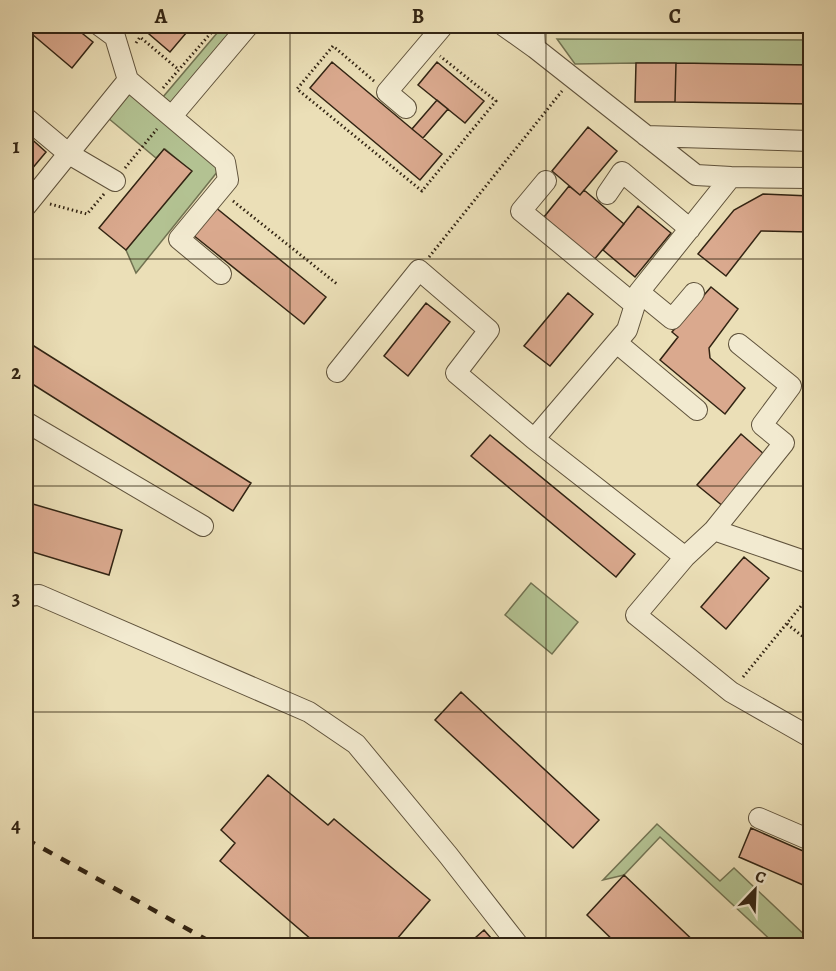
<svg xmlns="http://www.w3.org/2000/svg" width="836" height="971" font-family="Alegreya,serif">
<rect width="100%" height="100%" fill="#ebdfb7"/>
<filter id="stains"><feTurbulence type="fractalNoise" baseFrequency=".00333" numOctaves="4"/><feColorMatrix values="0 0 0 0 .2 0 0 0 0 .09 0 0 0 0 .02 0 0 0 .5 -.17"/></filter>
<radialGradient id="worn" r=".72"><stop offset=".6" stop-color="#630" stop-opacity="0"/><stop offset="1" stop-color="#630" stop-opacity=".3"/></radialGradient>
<path fill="#b3c292" stroke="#727352" stroke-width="1.5" d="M223,26H235L171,103L163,97Z
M563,26H810V30L564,28Z
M557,39L810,40V65L636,63L575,64Z
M132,90L222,166L136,273L126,250L191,171L165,149L156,158L108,118Z
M531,583L578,622L552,654L505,615Z
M657,824L720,881L734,868L810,940V945H776L660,837L624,875L603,880Z"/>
<path fill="#daa98e" stroke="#322413" stroke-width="1.5" d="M26,26H73L93,42L72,68L26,29Z
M144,26H192L170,52L142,28Z
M332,62L442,154L420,180L310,88Z
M437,62L484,101L465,123L418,85Z
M636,63H676L675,102H635Z
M676,63L810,65V104L675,102Z
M437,100L448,109L423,138L412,129Z
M588,127L617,151L580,195L552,171Z
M26,134L46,152L26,176Z
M164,149L192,171L126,250L99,228Z
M569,186L580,195L584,190L624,224L594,260L544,217Z
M763,194L810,196V232L761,231L726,276L698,254L734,210Z
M638,206L671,233L635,277L603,250Z
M215,207L326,297L304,324L193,235Z
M711,287L738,309L709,348L710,358L745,388L725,414L660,360L678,337L672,332Z
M568,293L593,314L550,366L524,346Z
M426,303L450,322L408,376L384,356Z
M26,341L251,483L233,511L26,380Z
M741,434L765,455L724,507L697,485Z
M490,435L635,554L616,577L471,456Z
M26,502L122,530L109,575L26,550Z
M744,557L769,578L726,629L701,607Z
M461,692L599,820L573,848L435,720Z
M268,775L328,825L334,819L430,900L391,946H319L220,861L235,843L221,830Z
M751,828L810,854V888L739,857Z
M624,875L699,946H619L587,915Z
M484,930L498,946H466Z"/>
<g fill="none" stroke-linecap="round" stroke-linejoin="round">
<defs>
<path id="minor" d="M100,26L115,37L128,80L225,162L228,180L179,239L221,274
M504,26L535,48L696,175L731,177L810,178
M534,26L535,48
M406,108L387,92L443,26
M172,116L248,26
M26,118L69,154L115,181
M646,136L810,141
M546,181L521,211L635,305
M607,194L622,172L690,229
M26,206L128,80
M639,292L672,319L694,293
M617,343L697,410
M337,372L419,270L489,330L456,373L534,439
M26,422L203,526
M714,530L784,443L762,425L791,386L739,344
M685,557L534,439L627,330L639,292L731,177
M810,563L714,530L685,557L636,615L731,692L810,737
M26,596L39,595L309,712L356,744L448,855L519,946
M759,818L810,840"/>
</defs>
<use href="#minor" stroke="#60533c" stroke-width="22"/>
<path stroke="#322413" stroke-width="3" stroke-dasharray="1.5 3" stroke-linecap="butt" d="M553,32H810
M136,43L140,37L179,70
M374,81L333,46L297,89L422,191L496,101L440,56
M163,88L217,26
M125,168L157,129
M233,201L337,284
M50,204L87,214L104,194
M429,257L562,91
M787,624L810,642
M743,677L810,595"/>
<use href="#minor" stroke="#f2ead0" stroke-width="20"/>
<path stroke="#322413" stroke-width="4.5" stroke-dasharray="10 10" stroke-linecap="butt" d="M26,839L218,946"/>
</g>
<path fill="none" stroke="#322413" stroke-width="1.5" stroke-opacity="0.55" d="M290,26V946M546,26V946M26,259H810M26,486H810M26,712H810"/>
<rect width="836" height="971" fill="none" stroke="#ebdfb7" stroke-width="66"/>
<g transform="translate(755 890) rotate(23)" stroke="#f2ead0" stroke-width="4.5" paint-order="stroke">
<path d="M0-4.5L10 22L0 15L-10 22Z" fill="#322413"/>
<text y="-9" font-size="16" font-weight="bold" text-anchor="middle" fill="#322413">С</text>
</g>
<rect x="33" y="33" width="770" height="905" fill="none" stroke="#322413" stroke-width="2"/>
<g font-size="20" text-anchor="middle" font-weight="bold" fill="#322413">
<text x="161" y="23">A</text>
<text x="418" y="23">B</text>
<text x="675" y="23">C</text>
<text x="16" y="153">1</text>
<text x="16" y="379">2</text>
<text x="16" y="605">3</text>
<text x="16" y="832">4</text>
</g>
<rect width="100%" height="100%" filter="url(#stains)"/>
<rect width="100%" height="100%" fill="url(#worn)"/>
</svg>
